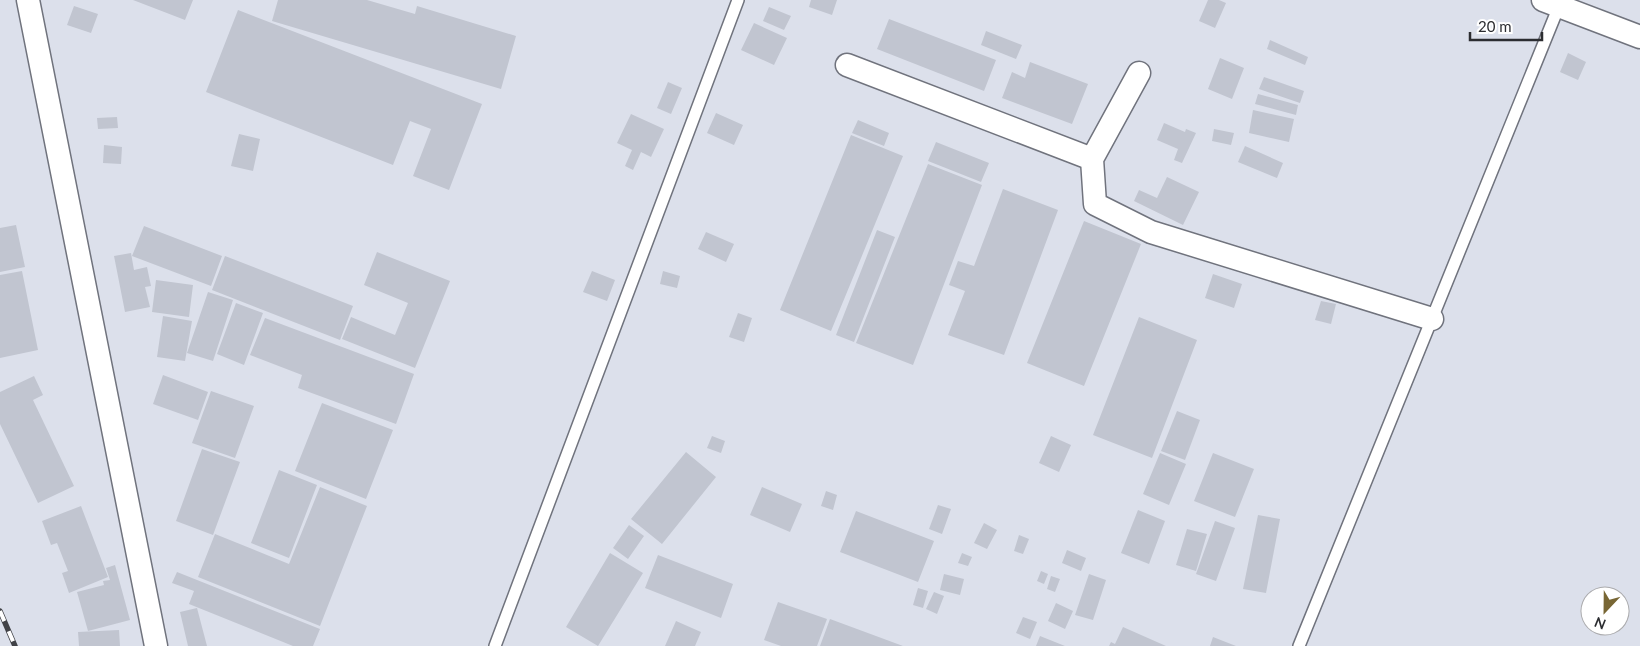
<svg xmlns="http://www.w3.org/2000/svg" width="1640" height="646" font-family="Lato,sans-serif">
<rect width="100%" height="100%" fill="#dce0eb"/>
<path fill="#c1c5d0" d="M133,0H193L185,20Z
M278,0H367L415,14L417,6L516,36L501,89L272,21Z
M811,0H837L832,15L809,7Z
M1208,0H1219L1226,3L1215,28L1199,21Z
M74,6L98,14L91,33L67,25Z
M769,7L791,16L784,30L763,21Z
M238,10L482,104L449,190L413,176L431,129L410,121L393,165L206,92Z
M889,19L996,60L984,91L877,49Z
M754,23L787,38L774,65L741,50Z
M986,31L1022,45L1016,59L981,45Z
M1270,40L1308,57L1305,65L1267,49Z
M1568,53L1586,62L1578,80L1560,72Z
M1220,58L1244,68L1232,99L1208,89Z
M1030,62L1088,84L1072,124L1002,98L1012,72L1025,78Z
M1264,77L1304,91L1300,103L1259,89Z
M668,82L682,88L671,114L657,108Z
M1258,94L1298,105L1296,115L1255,104Z
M1253,110L1294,119L1289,142L1249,133Z
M716,113L743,125L734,145L707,133Z
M631,114L664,129L651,157L641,152L633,170L625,166L632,150L617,143Z
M117,117L118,128L98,129L97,118Z
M858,120L889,133L884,146L852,133Z
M1164,123L1185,132L1186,129L1196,133L1182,163L1174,160L1178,149L1157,140Z
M1214,129L1234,133L1231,145L1212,141Z
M239,134L260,139L253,171L231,166Z
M851,135L903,156L831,331L780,310Z
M936,142L989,163L981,182L928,161Z
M104,145L122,147L121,164L103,163Z
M1245,146L1283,163L1277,178L1238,162Z
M928,164L982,185L913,365L856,343Z
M1167,177L1199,192L1183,225L1134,201L1139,190L1157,198Z
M1003,189L1058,210L1004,355L948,335L965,291L949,285L958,261L974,266Z
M1084,221L1141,244L1084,386L1027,363Z
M16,225L25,267L0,272V228Z
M144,226L222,256L211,286L132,256Z
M877,230L895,237L854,342L836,335Z
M706,232L734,244L726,262L698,249Z
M377,252L450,281L415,368L342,339L351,317L395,335L408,303L364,285Z
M131,253L134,270L147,267L151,286L145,287L150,307L125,312L114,256Z
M225,256L353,306L340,340L212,290Z
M22,271L38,350L0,358V275Z
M592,271L615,280L607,301L583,292Z
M663,271L680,276L677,288L660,284Z
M1213,274L1242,284L1234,308L1205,298Z
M156,280L193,285L189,317L152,312Z
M208,292L233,300L213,361L187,353Z
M1321,301L1336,304L1331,324L1315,320Z
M236,303L263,313L244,365L217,354Z
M738,313L752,318L744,342L729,337Z
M163,316L192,321L185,361L157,357Z
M1139,317L1197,340L1152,458L1093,435Z
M265,318L414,374L396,424L298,388L302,375L250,355Z
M163,375L208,392L198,420L153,404Z
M34,376L43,395L33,400L74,486L38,503L0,424V392Z
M211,391L254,406L235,458L192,443Z
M322,403L393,430L366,499L295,471Z
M1177,411L1200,420L1185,460L1161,451Z
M712,436L725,441L721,453L707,448Z
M1051,436L1071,445L1059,472L1039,463Z
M202,449L240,462L213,535L176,521Z
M686,452L716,477L662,544L631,519Z
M1160,453L1186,464L1169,505L1143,494Z
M1213,453L1254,469L1235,517L1194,501Z
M279,470L317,485L289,558L251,543Z
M320,487L367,506L320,626L198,577L215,534L289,564Z
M762,487L802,504L790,532L750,515Z
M826,491L837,495L833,510L821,506Z
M938,505L951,509L942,534L929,529Z
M81,506L108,577L69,593L62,573L68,571L57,543L51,545L42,521Z
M1138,510L1165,521L1149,564L1121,553Z
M856,511L934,541L918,582L840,552Z
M1258,515L1280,519L1266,593L1243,589Z
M1215,521L1235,528L1216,581L1196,574Z
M984,523L997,530L987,549L974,543Z
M629,525L644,536L628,559L613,548Z
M1187,529L1207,534L1196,571L1176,565Z
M1019,535L1029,539L1023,554L1014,551Z
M1067,550L1086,558L1081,571L1062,563Z
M610,553L643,573L598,646L566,627Z
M962,553L972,557L968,566L958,563Z
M658,555L733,584L721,618L645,588Z
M115,565L130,620L88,631L77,592L104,585L103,581L110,580L106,568Z
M1041,571L1048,574L1044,584L1037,581Z
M177,572L320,629L313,646H293L189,604L194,591L172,583Z
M944,574L964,579L960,595L940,590Z
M1089,574L1106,580L1093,620L1075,615Z
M1051,576L1060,579L1055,592L1047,589Z
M918,588L928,591L923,608L913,605Z
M934,592L944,596L937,614L926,609Z
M778,602L827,619L817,646H781L764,640Z
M1056,603L1073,611L1065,629L1048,621Z
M197,608L207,646H188L180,612Z
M1023,617L1037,622L1030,639L1016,633Z
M830,619L903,646H820Z
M676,621L701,632L695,646H665Z
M1123,627L1166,646H1109L1111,642L1115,644Z
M119,630L120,646H79L78,632Z
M1040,636L1065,646H1036Z
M1213,637L1236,646H1210Z"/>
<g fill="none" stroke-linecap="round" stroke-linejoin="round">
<defs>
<path id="lane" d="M495,646L738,0
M1299,646L1559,6"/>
<path id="street" d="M28,0L156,646
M1543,0L1640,37
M847,65L1092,159
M1139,73L1092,159L1095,204L1151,232L1432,319"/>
</defs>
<use href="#lane" stroke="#70737d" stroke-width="14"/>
<use href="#street" stroke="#70737d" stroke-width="25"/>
<use href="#lane" stroke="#fff" stroke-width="11"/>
<use href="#street" stroke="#fff" stroke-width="22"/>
<defs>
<path id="rail" d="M0,611L15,646"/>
</defs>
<use href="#rail" stroke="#414247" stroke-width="5.5"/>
<use href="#rail" stroke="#fff" stroke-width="4" stroke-dasharray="11" stroke-linecap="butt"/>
</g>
<g transform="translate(1605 611) rotate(202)"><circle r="24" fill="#ffffff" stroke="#ababad"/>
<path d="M0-4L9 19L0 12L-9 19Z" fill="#786634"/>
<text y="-8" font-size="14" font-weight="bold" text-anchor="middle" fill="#2c2d31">N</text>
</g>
<path d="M1470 32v8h72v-8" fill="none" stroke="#2c2d31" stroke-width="2.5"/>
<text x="1478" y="32" font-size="15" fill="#2c2d31" stroke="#ffffff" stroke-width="4" paint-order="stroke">20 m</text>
</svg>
